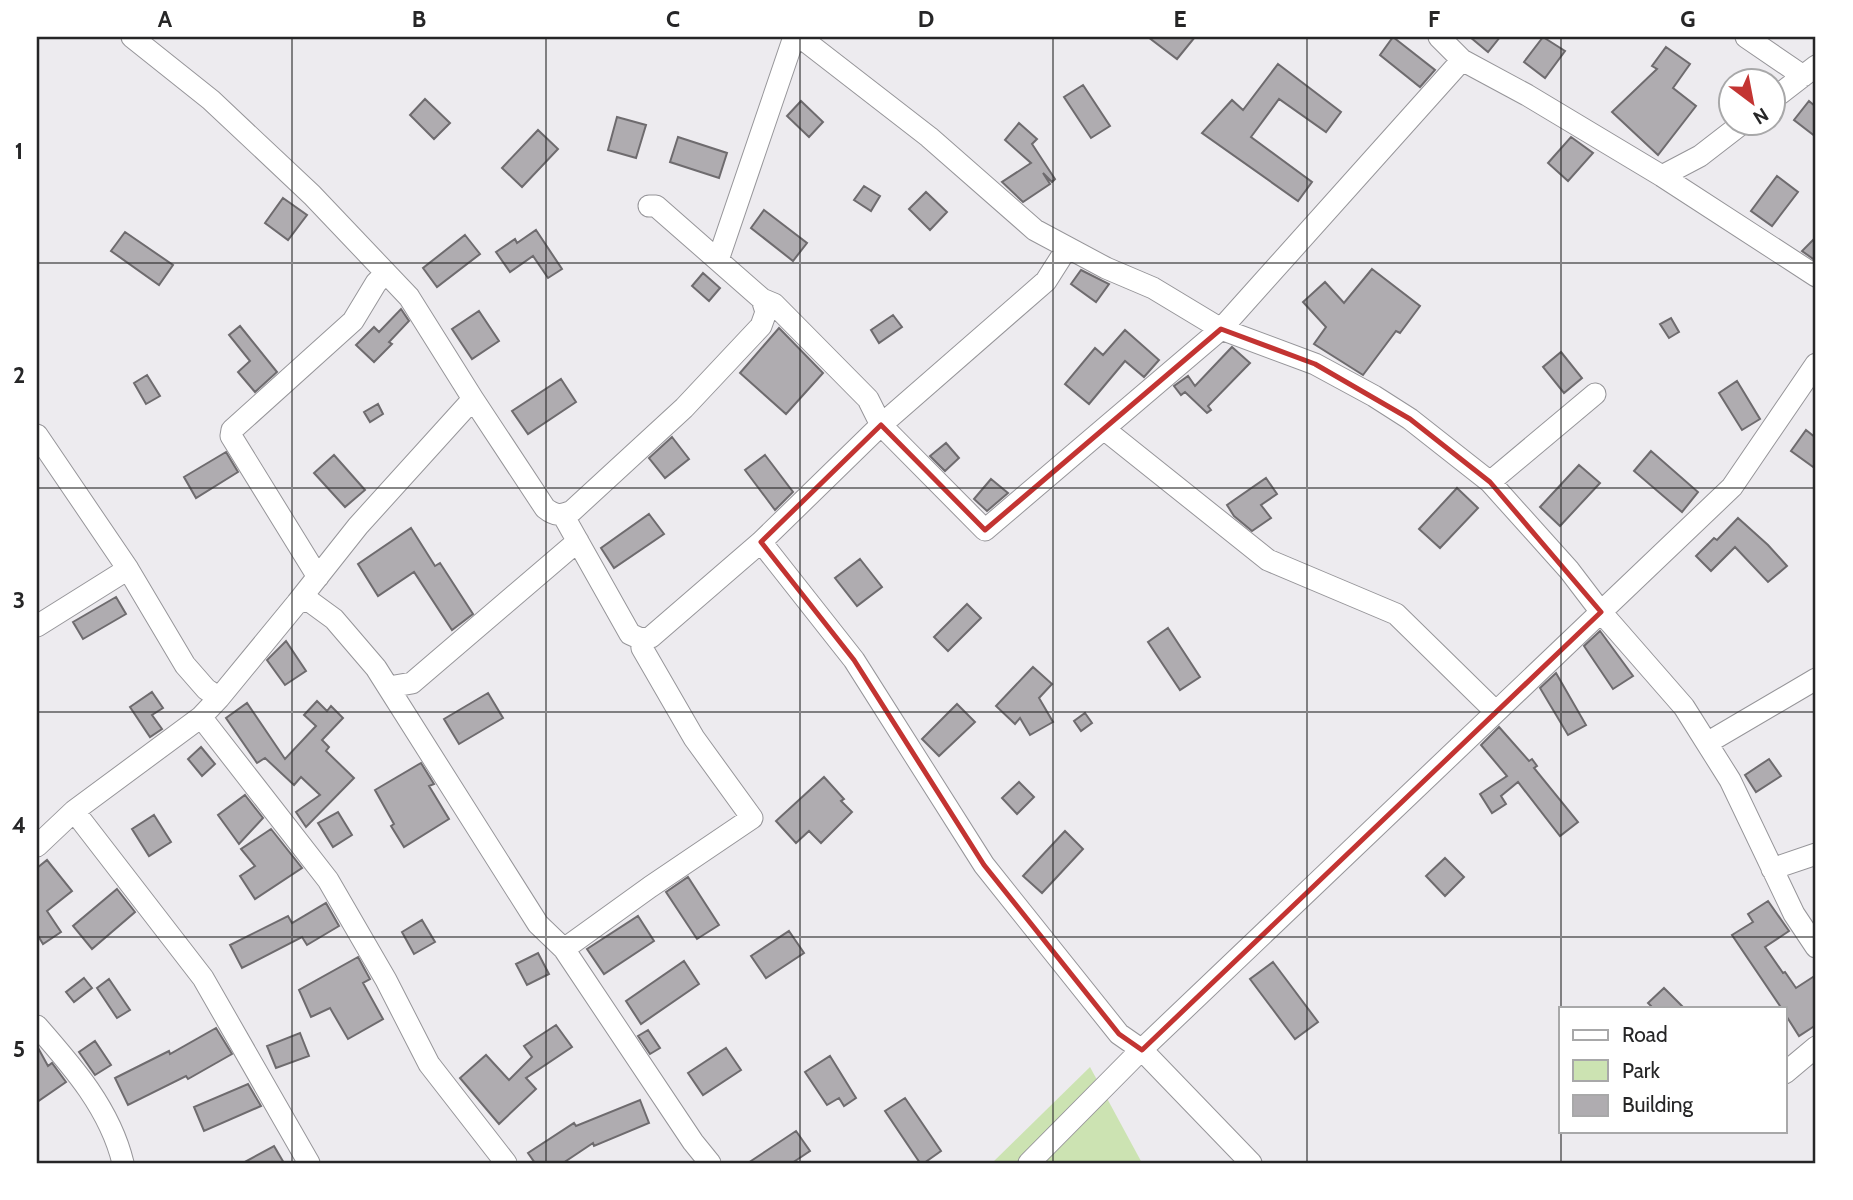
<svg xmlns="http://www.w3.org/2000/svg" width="1853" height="1200" font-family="Cabin,sans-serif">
<rect width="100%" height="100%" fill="#edebef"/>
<path fill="#cce3b2" d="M1090,1067L1142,1163H992Z"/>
<path fill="#afacb0" stroke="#6e6b6e" stroke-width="2" d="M1148,37H1195L1177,59Z
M1393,37L1435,70L1420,87L1380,55Z
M1470,37H1500L1488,52Z
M1543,37L1565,51L1545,78L1524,62Z
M1666,47L1690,64L1673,88L1696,106L1658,155L1612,112L1657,69L1652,66Z
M1278,64L1341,112L1326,132L1279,99L1251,137L1312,182L1298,201L1202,133L1232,100L1243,110Z
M1083,85L1110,126L1091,138L1064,97Z
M425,99L450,123L434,139L410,115Z
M801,101L823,122L809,137L787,116Z
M1809,101L1816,107V137L1794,120Z
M617,117L646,125L636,158L608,150Z
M1019,123L1037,139L1032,144L1055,179L1052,182L1043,173L1050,184L1023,202L1002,182L1031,163L1005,140Z
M538,130L558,149L522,187L502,168Z
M678,137L727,153L719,178L670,162Z
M1571,137L1593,153L1568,181L1548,163Z
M1777,176L1798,192L1772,226L1751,211Z
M864,186L880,196L871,211L854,200Z
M926,192L947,212L930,230L909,209Z
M283,198L307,215L288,240L265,223Z
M764,210L807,243L793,261L751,228Z
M536,230L562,269L548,278L533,256L510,272L496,252L515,239L517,243Z
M125,232L173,265L159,285L111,251Z
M465,235L480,254L437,287L423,268Z
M1816,237V261L1802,251Z
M1372,269L1420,306L1400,333L1396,331L1363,375L1314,344L1326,327L1303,302L1325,282L1344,303Z
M1081,270L1109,284L1096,302L1071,284Z
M703,273L720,288L709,301L692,286Z
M401,309L409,321L389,342L392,344L374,362L356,345L374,327L379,332Z
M479,311L499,341L472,359L452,329Z
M893,315L902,327L879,343L871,330Z
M1671,318L1679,332L1669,338L1660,324Z
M240,326L277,372L255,392L238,372L250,361L229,335Z
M779,328L823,373L786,414L740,373Z
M1125,330L1159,360L1144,377L1125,361L1089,404L1065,384L1095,348L1103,355Z
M1232,347L1250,363L1208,406L1211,410L1207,413L1185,392L1181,395L1174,386L1188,376L1195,386Z
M1561,352L1582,378L1564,393L1543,367Z
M147,375L160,396L146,404L134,383Z
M561,379L576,402L528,434L512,411Z
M1737,381L1760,419L1742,430L1719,393Z
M378,404L383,414L370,422L364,412Z
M1806,430L1816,438V469L1791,451Z
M672,437L689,459L665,478L649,458Z
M946,443L959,458L945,471L930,456Z
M1651,451L1698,492L1682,512L1634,471Z
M226,452L238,472L196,498L184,477Z
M334,455L365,490L345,507L314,473Z
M765,455L793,492L775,510L745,470Z
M1579,465L1600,483L1560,526L1540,507Z
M1266,478L1277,494L1261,505L1271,518L1252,531L1234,516L1227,505Z
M991,479L1008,493L987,511L974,499Z
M1457,488L1478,508L1440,548L1419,529Z
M649,514L664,534L614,568L601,548Z
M1738,518L1768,545L1787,566L1768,582L1735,547L1711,571L1696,556L1714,538L1717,540Z
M411,528L435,566L440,563L473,614L452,630L414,572L378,596L358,564Z
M860,559L882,587L857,606L835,578Z
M116,597L126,614L83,639L73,622Z
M967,604L981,618L948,651L934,637Z
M1168,628L1200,677L1180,690L1148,642Z
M1600,631L1633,676L1613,689L1584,646Z
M286,641L306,671L285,685L267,660Z
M1033,667L1052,684L1039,698L1053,722L1030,735L1020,718L1015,724L996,706Z
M1556,673L1586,725L1568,735L1540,688Z
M152,692L163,708L152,715L162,729L150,737L130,707Z
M488,693L503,718L459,744L444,719Z
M317,701L327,711L331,706L343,718L322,740L329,747L326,751L354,778L306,827L296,812L320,795L301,777L294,785L265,758L257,763L226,718L247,703L285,759L316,726L304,715Z
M957,704L975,722L939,756L922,739Z
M1085,713L1092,723L1081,731L1074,721Z
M1499,727L1529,761L1532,759L1537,766L1534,768L1578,822L1560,836L1518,782L1501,796L1506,804L1492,813L1480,794L1507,776L1481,745Z
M201,747L215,764L202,776L188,759Z
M1769,759L1781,776L1756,792L1745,775Z
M421,763L434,784L429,786L449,819L404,847L391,826L394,824L375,790Z
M824,777L844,799L841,801L852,812L821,843L809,831L796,843L776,821Z
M1019,782L1034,797L1017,814L1002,798Z
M245,795L263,818L239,844L218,815Z
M338,812L352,835L333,847L318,823Z
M154,815L171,842L149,856L132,829Z
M271,829L302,868L255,899L240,876L255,866L241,849Z
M1065,831L1083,849L1042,893L1023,876Z
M1445,858L1464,877L1445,896L1426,876Z
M47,860L72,891L47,911L61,932L43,944L37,934V868Z
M688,877L719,925L697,939L666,892Z
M117,889L135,912L92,949L73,926Z
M1768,901L1789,931L1765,947L1783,973L1785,972L1796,988L1816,975V1025L1799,1036L1785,1014V1009H1782L1732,935L1753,922L1748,914Z
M326,903L339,926L307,945L302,937L242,968L230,945L288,916L292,923Z
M638,916L654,941L604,974L587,949Z
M422,920L435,942L414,954L402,932Z
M789,931L804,953L766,978L751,956Z
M538,953L549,974L527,985L516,964Z
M358,957L370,979L363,983L383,1019L348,1039L330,1008L311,1017L299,990Z
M684,961L699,984L641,1024L626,1001Z
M1273,962L1318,1022L1295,1039L1250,979Z
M84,978L92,988L74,1002L66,992Z
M109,979L130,1010L117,1018L97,988Z
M1664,988L1685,1009H1654L1648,1003Z
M556,1025L572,1047L526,1078L536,1089L499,1124L460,1078L486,1055L509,1080L532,1057L524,1046Z
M216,1028L232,1054L188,1079L186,1076L128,1105L115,1078L169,1051L170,1054Z
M648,1030L660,1048L650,1054L638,1036Z
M300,1033L309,1056L276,1068L267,1046Z
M95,1041L111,1065L95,1075L79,1052Z
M37,1046L48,1066L52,1063L66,1082L37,1102Z
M726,1048L741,1070L703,1095L688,1073Z
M830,1056L856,1098L844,1106L839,1098L827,1105L805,1072Z
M248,1084L261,1106L204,1131L194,1107Z
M905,1098L941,1151L924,1163H920L885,1111Z
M640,1100L649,1123L594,1146L593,1143L563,1163H535L528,1153L574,1123L576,1126Z
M796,1131L810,1151L792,1163H748Z
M274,1146L284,1163H243Z"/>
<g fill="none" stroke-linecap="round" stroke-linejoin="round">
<defs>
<path id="minor" d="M132,37L211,100L312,195L409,297L473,399L358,526L297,603
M800,37L929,137L1035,230L1106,268L1153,288L1221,329L1315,364L1374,396L1410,419L1490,482L1569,570L1601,612L1684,707L1730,780L1794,914L1816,947
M1439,37L1462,60L1527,95L1662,176L1816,276
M1746,37L1803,76
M1772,100L1816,66
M1662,176L1700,156L1744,122
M718,260L794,37
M762,299L774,304L868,399L881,425L985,530L1221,329L1462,60
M473,399L545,508C555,516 561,516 572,511L684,408L761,326L766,312L762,299L656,206H649
M1104,429L1268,560L1396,614L1496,712
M37,435L128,569L185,665L206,689L219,698
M1490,482L1595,394
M563,515L630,634L641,639L651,637L761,542L881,425L1046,281L1067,248
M761,542L854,660L984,865L1119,1034L1142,1050L1251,1163
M318,577L231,436L232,430L353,321L376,283L386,273
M37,626L128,569
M389,687L412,683L578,541
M201,717L328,880L386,980L429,1064L506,1163
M1707,743L1816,679
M74,811L203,978L309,1163
M37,846L74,811L201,717L219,698L297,603L308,600L334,619L376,668L538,924L564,949L693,1142L710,1163
M1772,869L1816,854
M564,949L650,887L752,818L694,738L642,648L641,639
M37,1026C73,1067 110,1109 123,1163
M1785,1073L1816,1047
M1029,1163L1135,1056L1732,487L1816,364"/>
</defs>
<use href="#minor" stroke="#969599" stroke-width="23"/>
<use href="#minor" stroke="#fff" stroke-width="21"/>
</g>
<path fill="none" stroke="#c33432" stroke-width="5" stroke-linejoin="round" d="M1221,329L1315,364L1410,419L1490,482L1601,612L1142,1050L1119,1034L984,865L854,660L761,542L881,425L985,530Z"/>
<path fill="none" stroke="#262627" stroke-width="2" stroke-opacity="0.55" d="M292,37V1163M546,37V1163M800,37V1163M1053,37V1163M1307,37V1163M1561,37V1009M37,263H1816M37,488H1816M37,712H1816M37,937H1816M1561,1132V1163"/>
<rect width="1853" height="1200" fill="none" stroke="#ffffff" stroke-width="77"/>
<rect x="1559" y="1007" width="228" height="126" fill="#ffffff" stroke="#a8a8a9" stroke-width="2"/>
<rect x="1573" y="1030" width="35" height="10" fill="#ffffff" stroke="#a8a8a9" stroke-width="2"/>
<text x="1622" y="1042" font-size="21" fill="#262627">Road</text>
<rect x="1573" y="1060" width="35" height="21" fill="#cce3b2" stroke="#a8a8a9" stroke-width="2"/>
<text x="1622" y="1078" font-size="21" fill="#262627">Park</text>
<rect x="1573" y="1095" width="35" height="21" fill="#afacb0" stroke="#a8a8a9" stroke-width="2"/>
<text x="1622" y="1112" font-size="21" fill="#262627">Building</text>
<g transform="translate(1752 102) rotate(148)"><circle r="33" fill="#ffffff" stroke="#a8a8a9" stroke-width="2"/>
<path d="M0-5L12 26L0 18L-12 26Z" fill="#c33432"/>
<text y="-10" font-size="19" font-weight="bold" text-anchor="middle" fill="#262627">N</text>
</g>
<rect x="38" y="38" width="1776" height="1124" fill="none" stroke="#262627" stroke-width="2.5"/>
<g font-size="23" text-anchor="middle" font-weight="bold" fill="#262627">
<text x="165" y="27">A</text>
<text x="419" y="27">B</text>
<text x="673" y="27">C</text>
<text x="926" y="27">D</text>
<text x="1180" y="27">E</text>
<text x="1434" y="27">F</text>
<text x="1688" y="27">G</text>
<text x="19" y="159">1</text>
<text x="19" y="383">2</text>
<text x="19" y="608">3</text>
<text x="19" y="833">4</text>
<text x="19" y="1057">5</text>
</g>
</svg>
